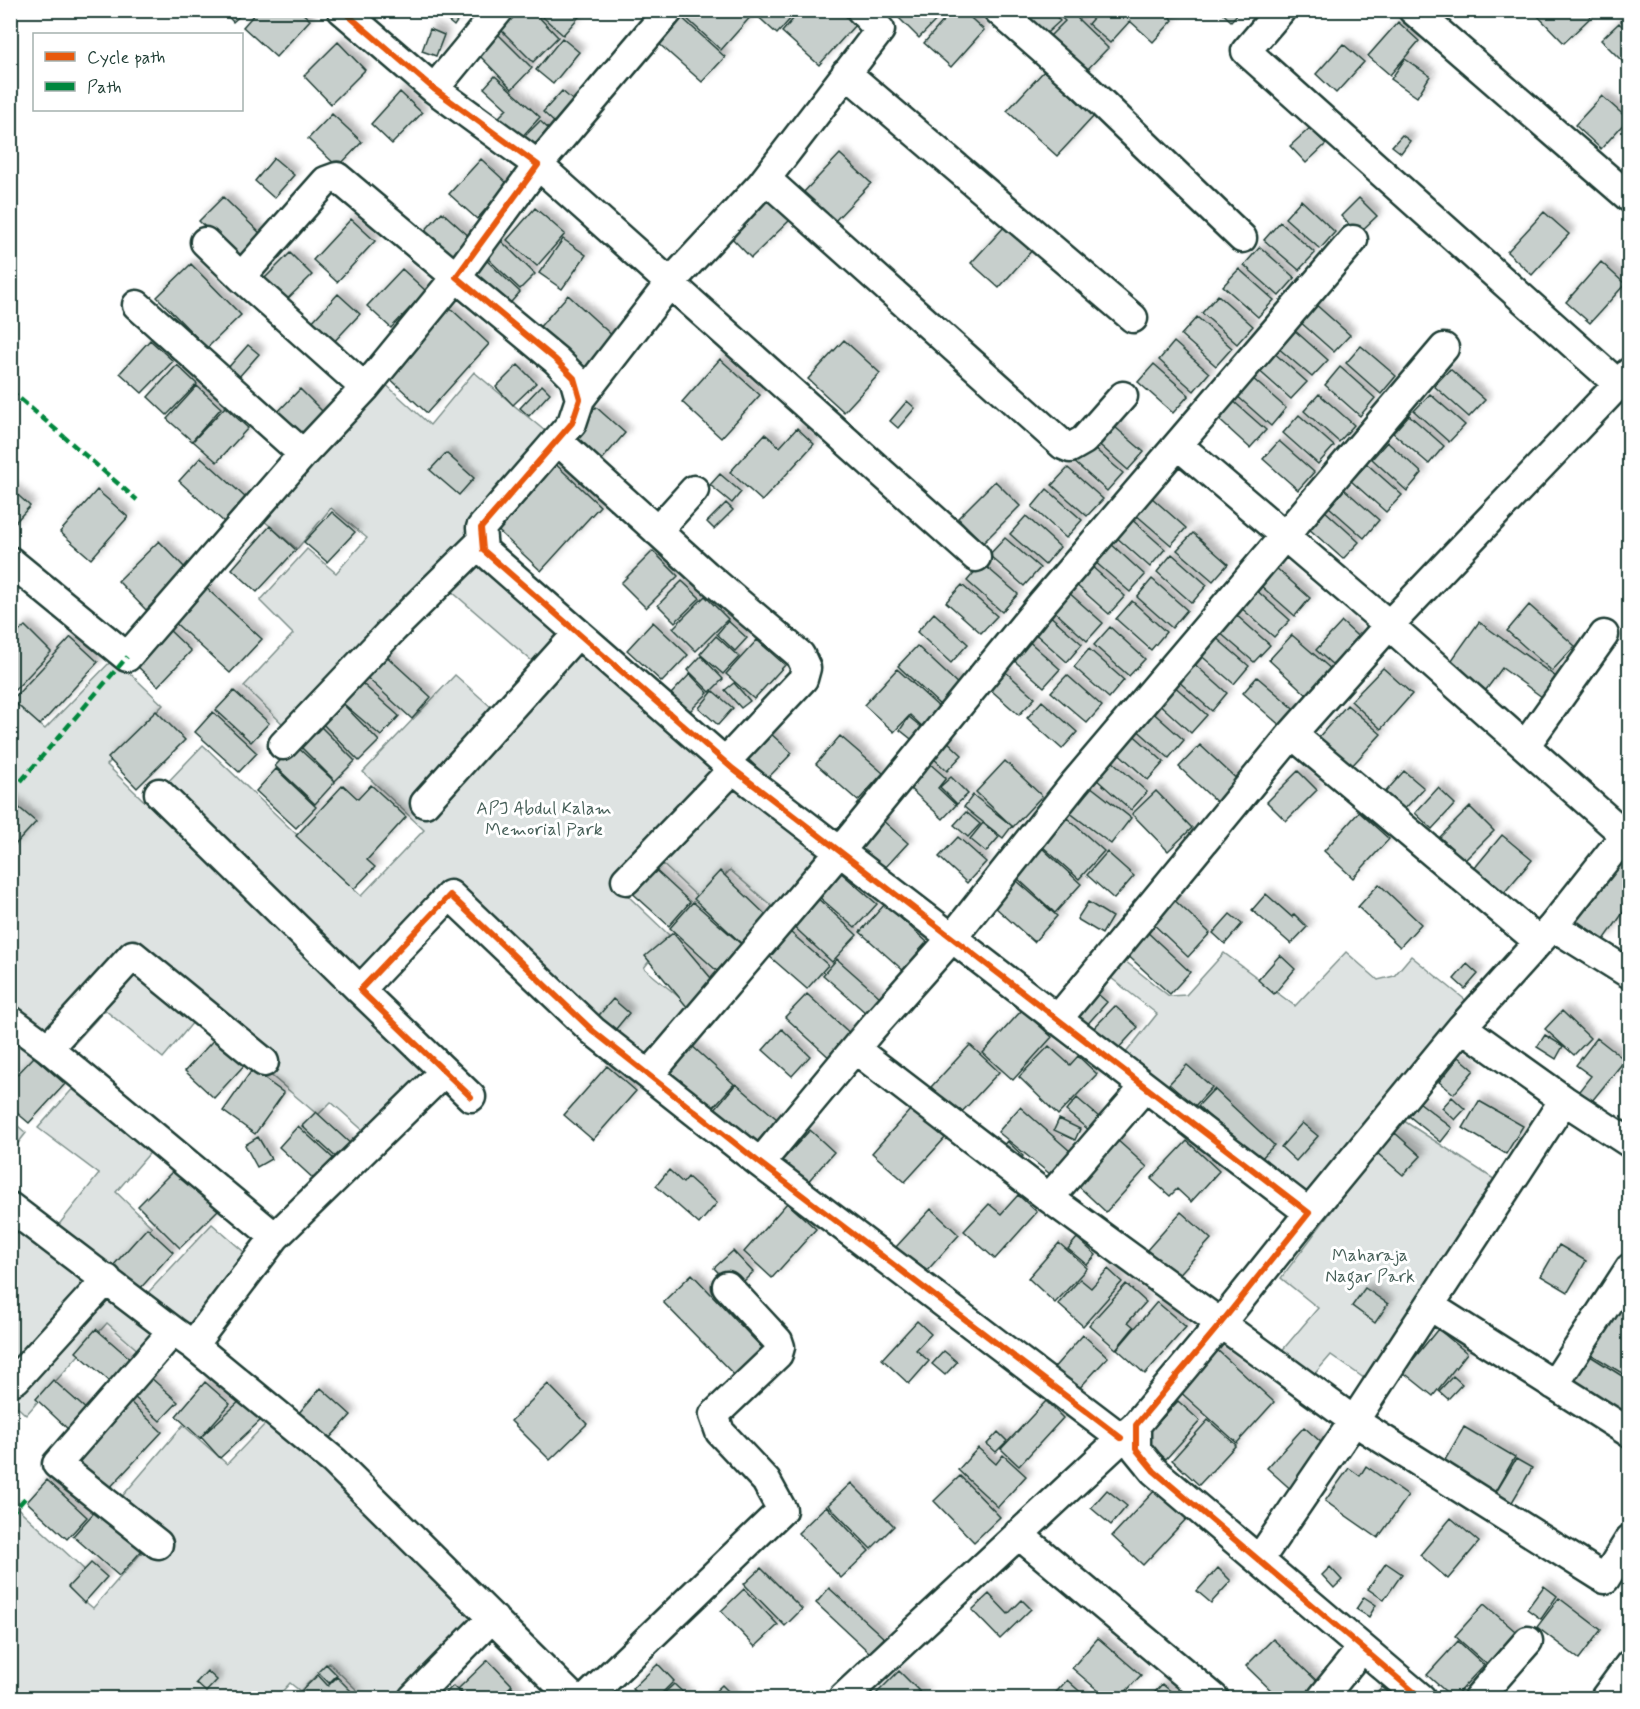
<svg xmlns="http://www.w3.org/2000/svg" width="1640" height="1709" font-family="Mynerve,sans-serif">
<defs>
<filter id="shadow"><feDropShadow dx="5.5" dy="-5.5" stdDeviation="3" flood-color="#0004"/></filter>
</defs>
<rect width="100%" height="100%" fill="#fff"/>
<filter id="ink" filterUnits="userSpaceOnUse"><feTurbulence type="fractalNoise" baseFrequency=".0167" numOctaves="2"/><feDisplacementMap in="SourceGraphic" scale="12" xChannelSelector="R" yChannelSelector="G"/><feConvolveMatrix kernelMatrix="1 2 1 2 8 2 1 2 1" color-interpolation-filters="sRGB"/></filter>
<g filter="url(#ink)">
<path fill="#dee3e2" stroke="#7e908b" stroke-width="1.5" d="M474,372L551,436L474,524L824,848L774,908L730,870L702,901L658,860L627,895L669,935L644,968L692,1008L648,1062L448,885L368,968L355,969L166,784L203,745L361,896L424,830L363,772L455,675L499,714L540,668L443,584L297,738L244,686L293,634L260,601L307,549L336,573L367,538L331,508L297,549L263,520L381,380L430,425Z
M114,658L163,705L107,765L423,1070V1077L366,1133L331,1102L318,1115L199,1015L163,1058L105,1010L54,1066L41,1061L11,1097V700L45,729Z
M1346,952L1378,980L1394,976L1411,956L1468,1002L1306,1204L1121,1059L1157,1014L1106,974L1120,957L1169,996L1186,995L1224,953L1295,1006Z
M76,1085L154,1148L116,1192L152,1227L113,1273L143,1298L212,1224L251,1258L158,1368L107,1323L26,1415L11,1401L10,1189L57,1227L99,1174L38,1128Z
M1401,1119L1500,1183L1371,1383L1331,1355L1312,1377L1279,1354L1318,1308L1281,1278Z
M11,1120L26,1133L11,1152Z
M268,1421L334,1470L485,1618L404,1698H365L329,1663L300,1691L290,1683L278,1696L280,1698H11L10,1501L87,1572L70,1589L93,1608L158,1534L119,1500L183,1425L227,1464Z"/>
<path fill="#c7cfcc" stroke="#1f3d34" stroke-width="1.5" filter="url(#shadow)" d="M222,10H246L233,22Z
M258,10H299L310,20L276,57L243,27Z
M435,10H465L454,26Z
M513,10H532L558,37L533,62L497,26Z
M535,10H585L563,35Z
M689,10H749L753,14L721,50L684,16Z
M751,10H798L777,34Z
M801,10H839L855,25L819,65L782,32Z
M900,10H946L919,38L896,15Z
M953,10H962L984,30L951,67L924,43Z
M1031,10H1051L1060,21L1038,41L1019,20Z
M1053,10H1078L1082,15L1078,19L1108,48L1082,75L1046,40L1065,21Z
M1100,10H1162L1173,20L1153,42L1130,21L1110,43L1088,24Z
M1219,10H1241L1231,21Z
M1532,10H1585L1591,17L1564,43Z
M1630,13V29L1621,21Z
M680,16L725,57L702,82L657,42Z
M1398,22L1419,41L1390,75L1368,56Z
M1619,23L1630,34V69L1601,40Z
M430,29L444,35L436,56L422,51Z
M497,33L532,68L512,89L477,53Z
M562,38L579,52L553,84L536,70Z
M338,42L365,70L331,104L304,76Z
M1343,44L1364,62L1336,93L1316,74Z
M1405,59L1430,76L1417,97L1391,79Z
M1044,71L1094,116L1057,156L1007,111Z
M495,76L540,117L518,141L496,120L507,109L484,88Z
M562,91L576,103L557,125L543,112Z
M400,92L422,113L392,144L371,124Z
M1602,96L1628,119L1601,149L1575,125Z
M332,114L362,142L338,167L308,139Z
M540,121L552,132L534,151L522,139Z
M1310,128L1326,144L1306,163L1290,146Z
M1402,135L1410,141L1401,153L1392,146Z
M840,154L871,183L833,223L802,194Z
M274,158L294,175L274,198L255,181Z
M481,159L508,184L477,219L449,194Z
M767,194L791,219L751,258L727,233Z
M223,197L265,238L241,262L199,221Z
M1359,198L1377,216L1358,234L1341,216Z
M1301,200L1335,232L1320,249L1285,218Z
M535,208L565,234L537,266L507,240Z
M442,212L472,239L449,264L419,237Z
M1544,212L1569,234L1532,275L1507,252Z
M351,219L375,241L337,282L313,260Z
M1280,222L1315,253L1299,270L1264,240Z
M1006,225L1033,249L999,288L971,263Z
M563,239L586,255L562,289L539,273Z
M500,240L535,274L520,289L485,256Z
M1260,247L1295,278L1279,296L1244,265Z
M290,253L312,275L280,306L258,285Z
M485,259L520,292L504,310L468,278Z
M1601,262L1625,284L1590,323L1566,302Z
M191,264L241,315L207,348L157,297Z
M402,269L426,291L391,328L367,306Z
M1239,269L1274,300L1258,317L1223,286Z
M338,294L360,314L330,346L308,326Z
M568,295L617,340L585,375L536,331Z
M1218,295L1253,326L1237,344L1202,313Z
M1314,303L1350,335L1334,352L1299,321Z
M449,307L489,344L427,413L385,374Z
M1197,317L1232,348L1216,366L1181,335Z
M1293,329L1328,360L1312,377L1277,347Z
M150,340L173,361L142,393L120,373Z
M844,340L880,373L844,412L808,379Z
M1174,342L1209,373L1194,391L1159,360Z
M248,345L259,354L238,378L227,369Z
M1361,346L1396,376L1381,394L1346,363Z
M1272,351L1307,382L1291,399L1256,368Z
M720,359L760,395L721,438L682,402Z
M1154,364L1189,395L1173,413L1138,382Z
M177,365L197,384L167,415L148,397Z
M518,365L536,383L513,405L496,387Z
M1340,367L1375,398L1360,416L1325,385Z
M1450,369L1485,400L1469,417L1434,386Z
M1251,377L1286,408L1271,426L1236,395Z
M542,385L550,393L529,416L520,408Z
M197,386L221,408L192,441L167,419Z
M300,389L325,414L296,443L272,418Z
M1319,394L1354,425L1339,442L1304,411Z
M1430,394L1465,425L1449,442L1414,411Z
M1231,399L1266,430L1250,448L1215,416Z
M907,401L915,408L898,428L890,421Z
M225,407L248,428L217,462L193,441Z
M596,407L625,433L594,469L565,443Z
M1299,415L1334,446L1318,464L1283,433Z
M1409,415L1444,446L1429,464L1393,433Z
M1108,421L1144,452L1128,470L1093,439Z
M797,428L814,444L762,501L730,472L765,434L780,447Z
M1279,441L1314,472L1298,490L1263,459Z
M1387,442L1422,473L1407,491L1372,459Z
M1088,443L1123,473L1107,491L1072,460Z
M446,453L474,478L459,495L430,470Z
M201,457L246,498L224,522L179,481Z
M550,459L600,506L541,571L490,523Z
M1367,464L1402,495L1386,512L1351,481Z
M1068,468L1103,499L1087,516L1052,485Z
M720,474L741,492L732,503L710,485Z
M995,481L1020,506L983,543L958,518Z
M10,488L30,506L10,528Z
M1047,489L1082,520L1066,538L1032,507Z
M1344,489L1379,520L1364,538L1329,507Z
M97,490L128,517L91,559L60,532Z
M1151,497L1186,528L1171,545L1135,514Z
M726,503L733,510L714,529L707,522Z
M1324,510L1359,542L1343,559L1308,528Z
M332,512L355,532L327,562L304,542Z
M1026,516L1060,547L1045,565L1010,534Z
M1130,518L1165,549L1150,567L1115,536Z
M270,526L296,550L257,592L232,569Z
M1193,533L1228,564L1213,581L1177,550Z
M1005,538L1040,568L1024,586L989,555Z
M159,541L187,570L146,610L118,581Z
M1110,543L1145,575L1130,592L1094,561Z
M653,551L678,576L646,608L621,583Z
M1172,554L1207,585L1192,603L1157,572Z
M982,563L1018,594L1002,612L967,581Z
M1090,565L1125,596L1109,614L1074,583Z
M1275,567L1310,598L1295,616L1260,585Z
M1152,579L1187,610L1172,628L1137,597Z
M682,581L700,598L675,622L658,605Z
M962,585L997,616L981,633L946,602Z
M204,586L262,639L230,673L172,620Z
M1255,589L1290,620L1274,637L1239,606Z
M1068,592L1103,623L1087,641L1052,609Z
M705,596L728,619L696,651L673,628Z
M1132,601L1166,632L1151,650L1116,619Z
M1529,605L1575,646L1552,671L1507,631Z
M934,613L968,644L951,663L917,632Z
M1047,613L1082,644L1067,662L1032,631Z
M1235,614L1270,645L1254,662L1219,632Z
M728,621L747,638L735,651L717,634Z
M653,622L688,655L662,682L627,650Z
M1342,622L1367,645L1342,673L1316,650Z
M1479,622L1556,677L1542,697L1502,668L1486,690L1449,664Z
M25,626L51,652L14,691L10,687V640Z
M1110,627L1145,659L1129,676L1094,645Z
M167,628L191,651L158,686L134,663Z
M1292,635L1332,670L1308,696L1269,660Z
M716,636L739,657L723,674L700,654Z
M1214,636L1249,666L1234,684L1198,653Z
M71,637L98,662L40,725L12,700Z
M1025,638L1060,669L1044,687L1009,656Z
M757,640L785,665L754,699L726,674Z
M917,646L960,686L941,706L898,666Z
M1089,649L1124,680L1109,698L1074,667Z
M382,652L431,697L412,719L362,673Z
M701,656L723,679L710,692L688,670Z
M1192,662L1227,693L1212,711L1177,680Z
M1000,667L1035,698L1019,715L984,684Z
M1383,668L1412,694L1381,729L1351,701Z
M897,669L941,709L924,728L910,715L894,732L864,705Z
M690,674L708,693L689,712L671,694Z
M1067,675L1102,706L1087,723L1051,692Z
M1257,677L1305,718L1291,735L1243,693Z
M356,678L399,716L381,736L338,699Z
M734,683L750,701L741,708L725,690Z
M1172,684L1207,715L1191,733L1156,701Z
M234,691L269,723L251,742L216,710Z
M713,691L733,708L718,725L699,708Z
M338,699L379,741L359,761L318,719Z
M1042,701L1077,732L1062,749L1027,718Z
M1347,705L1381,734L1350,768L1317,739Z
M1149,709L1184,740L1169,758L1134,727Z
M156,711L185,740L137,788L108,758Z
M213,712L257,753L239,772L195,732Z
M909,717L925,730L915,742L900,730Z
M316,722L355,761L335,781L296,742Z
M1129,731L1164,762L1148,780L1113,748Z
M769,732L792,753L768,778L746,757Z
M840,736L883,773L858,801L816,764Z
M946,740L962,755L947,771L931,756Z
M295,745L335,782L315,804L275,766Z
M1200,745L1242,784L1222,807L1179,767Z
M1005,761L1042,796L1013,827L976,792Z
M1112,761L1147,792L1131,810L1096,779Z
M928,762L946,778L938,788L956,805L943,819L906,785Z
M276,769L316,807L296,828L256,791Z
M1298,771L1317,790L1286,821L1267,802Z
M1404,771L1424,788L1401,813L1382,796Z
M951,777L968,794L957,804L940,787Z
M343,785L358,799L371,785L406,817L367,860L375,867L354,889L296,836Z
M1090,786L1131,818L1111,844L1069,812Z
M1438,788L1455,804L1432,829L1415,813Z
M1156,791L1192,828L1168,851L1132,814Z
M973,795L1012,826L1003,838L964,807Z
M10,800L36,822L13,847L10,845Z
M1470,807L1494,831L1464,861L1440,837Z
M966,812L980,824L968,837L954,825Z
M1359,812L1389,839L1353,878L1324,851Z
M1067,818L1104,851L1079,879L1042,846Z
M881,819L908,843L884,869L857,846Z
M983,823L999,837L986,852L970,839Z
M1502,835L1532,860L1503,894L1473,870Z
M958,837L986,862L967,883L939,857Z
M1630,839V903L1604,940L1569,915Z
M1042,848L1081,884L1055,913L1016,877Z
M1107,852L1134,876L1114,899L1087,875Z
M650,865L690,902L669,926L628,889Z
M720,871L767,916L742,944L694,899Z
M839,871L877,904L855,928L817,895Z
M1017,881L1057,916L1034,942L995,907Z
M1379,884L1421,924L1400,947L1358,907Z
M1266,894L1292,917L1294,914L1307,927L1291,944L1252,910Z
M814,895L857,935L832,962L789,922Z
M1172,898L1210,933L1188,957L1151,922Z
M693,902L741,944L717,971L670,928Z
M1088,902L1112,917L1102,934L1077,919Z
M885,904L927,942L917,953L921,956L906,973L860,932Z
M1230,914L1242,924L1225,944L1213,933Z
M1145,930L1190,972L1170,994L1124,952Z
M790,932L828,965L807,989L769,956Z
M673,933L716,984L688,1008L645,956Z
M1280,955L1295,969L1274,994L1258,980Z
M837,959L880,997L866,1013L823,975Z
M1467,964L1478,974L1465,989L1454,979Z
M1093,990L1107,1002L1085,1027L1071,1014Z
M807,994L854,1037L832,1060L785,1017Z
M613,999L629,1013L611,1035L594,1021Z
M1115,1006L1138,1027L1116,1051L1092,1030Z
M1022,1010L1052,1037L1013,1080L983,1053Z
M1562,1011L1590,1038L1574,1055L1545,1029Z
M782,1029L810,1056L792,1076L763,1050Z
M220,1033L249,1060L214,1098L185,1071Z
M1545,1035L1563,1046L1556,1059L1537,1047Z
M1597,1038L1625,1060L1592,1101L1579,1091L1591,1076L1576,1065Z
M691,1045L734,1084L710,1111L666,1072Z
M970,1045L999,1072L960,1114L931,1087Z
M1049,1046L1070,1065L1078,1056L1097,1074L1058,1115L1019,1077Z
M34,1057L65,1084L29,1123L10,1107V1082Z
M1459,1057L1474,1070L1454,1094L1439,1082Z
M1187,1065L1212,1087L1194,1107L1169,1084Z
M607,1066L636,1091L593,1140L564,1115Z
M252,1070L284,1093L255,1134L223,1111Z
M736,1084L777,1119L754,1145L714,1110Z
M1214,1089L1274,1145L1258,1162L1198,1106Z
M1452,1097L1465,1109L1455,1120L1442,1108Z
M1077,1098L1107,1124L1096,1136L1066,1111Z
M1479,1101L1523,1126L1506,1154L1463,1128Z
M1419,1102L1452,1128L1441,1142L1409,1116Z
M1020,1107L1070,1151L1050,1174L998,1132Z
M911,1109L945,1138L905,1182L872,1153Z
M316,1112L353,1146L340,1161L302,1126Z
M1059,1119L1080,1129L1075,1140L1054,1130Z
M1302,1123L1318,1136L1296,1161L1281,1147Z
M298,1126L335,1160L316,1181L279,1147Z
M810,1130L834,1152L805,1185L780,1163Z
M1395,1133L1421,1156L1403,1175L1377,1153Z
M258,1137L271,1159L257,1167L245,1145Z
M1116,1139L1147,1167L1106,1212L1075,1183Z
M1007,1141L1023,1156L1018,1162L1001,1148Z
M1187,1141L1219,1171L1191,1202L1177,1189L1170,1196L1151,1179Z
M177,1167L219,1209L180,1248L138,1206Z
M669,1170L683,1183L688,1177L717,1203L699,1224L656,1186Z
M1018,1195L1037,1212L995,1259L964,1231L989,1204L1001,1214Z
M787,1203L816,1229L772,1278L744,1252Z
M931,1209L959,1235L925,1273L896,1247Z
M1181,1212L1211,1239L1176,1278L1146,1251Z
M147,1228L173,1252L138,1291L112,1267Z
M1077,1238L1096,1255L1087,1265L1068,1249Z
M1059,1243L1087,1268L1055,1303L1028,1278Z
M1559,1245L1586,1261L1568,1292L1541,1276Z
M733,1251L753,1272L735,1290L714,1268Z
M1108,1269L1122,1282L1083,1326L1058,1304L1080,1279L1091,1288Z
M692,1274L768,1354L740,1381L663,1302Z
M1126,1284L1146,1302L1128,1322L1134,1327L1116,1349L1089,1325Z
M1365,1288L1388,1304L1375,1323L1352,1306Z
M1157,1302L1186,1327L1145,1374L1117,1349Z
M1618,1308L1630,1316V1378L1589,1353Z
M917,1321L931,1334L916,1350L929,1361L909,1384L882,1359Z
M96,1329L134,1362L114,1385L76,1352Z
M1438,1329L1467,1353L1433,1396L1403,1372Z
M1083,1335L1108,1357L1075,1393L1051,1371Z
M1215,1348L1274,1402L1237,1443L1177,1389Z
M944,1351L957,1362L945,1375L932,1364Z
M1587,1354L1630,1381V1405L1622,1418L1568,1384Z
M1453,1376L1462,1384L1448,1399L1439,1391Z
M150,1377L178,1402L160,1421L133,1396Z
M53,1380L88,1411L70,1431L36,1399Z
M205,1382L230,1404L200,1438L176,1416Z
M548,1384L587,1424L550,1460L511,1421Z
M321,1388L351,1415L327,1441L297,1415Z
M242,1399L261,1420L220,1458L201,1437Z
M128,1400L162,1432L105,1493L71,1461Z
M1046,1401L1063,1418L1019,1466L1001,1449Z
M1178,1401L1200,1421L1166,1459L1143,1439Z
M1208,1420L1236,1445L1199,1485L1172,1460Z
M1304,1427L1332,1452L1295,1493L1267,1468Z
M1464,1427L1515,1457L1493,1495L1442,1465Z
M998,1432L1007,1441L996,1452L987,1444Z
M978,1448L996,1464L1003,1455L1026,1476L998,1507L958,1470Z
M1516,1459L1532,1468L1511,1504L1495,1494Z
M1366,1466L1408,1496L1378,1538L1325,1501L1349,1468L1360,1476Z
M960,1476L1000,1517L974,1542L934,1501Z
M47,1480L87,1517L67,1539L27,1502Z
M851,1483L894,1526L871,1549L828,1505Z
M1157,1488L1188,1517L1143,1565L1112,1536Z
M1107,1490L1127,1506L1111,1525L1091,1508Z
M100,1506L145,1547L119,1576L73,1536Z
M826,1506L869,1551L841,1578L798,1533Z
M1451,1518L1479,1542L1448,1579L1420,1555Z
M91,1563L107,1577L84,1603L68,1587Z
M1386,1563L1402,1574L1384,1600L1368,1589Z
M1330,1567L1342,1580L1334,1588L1322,1575Z
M761,1568L802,1609L785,1626L744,1584Z
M1218,1568L1231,1581L1211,1603L1197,1591Z
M1544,1586L1557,1596L1541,1619L1527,1609Z
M829,1588L884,1638L870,1653L816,1603Z
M744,1589L778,1625L755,1647L721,1611Z
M989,1594L1008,1614L1022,1600L1031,1609L1000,1639L972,1610Z
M1364,1597L1376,1605L1369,1617L1356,1609Z
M1559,1598L1601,1630L1579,1659L1537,1627Z
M1484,1604L1522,1637L1493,1670L1455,1636Z
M1098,1638L1141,1675L1120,1698H1107L1072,1668Z
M1273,1639L1323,1687L1313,1698H1279L1246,1666Z
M1458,1641L1484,1665L1453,1698L1427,1675Z
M488,1660L512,1685L498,1698H467L458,1689Z
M326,1664L337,1675L329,1683L318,1672Z
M658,1664L674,1681L657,1698H642L632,1689Z
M207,1671L217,1680L206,1692L196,1683Z
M899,1671L926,1698H872Z
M318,1675L328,1686L337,1677L358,1698H294Z
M1067,1680L1087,1698H1051Z
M674,1684L689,1698H659Z
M1162,1684L1179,1698H1150Z
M722,1685L735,1698H708Z
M453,1686L465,1698H440Z
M512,1687L523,1698H501Z
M1382,1687L1395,1698H1371Z"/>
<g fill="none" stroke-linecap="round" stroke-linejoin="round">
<defs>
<path id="minor" d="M342,10L434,89L538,165L456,277L556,360L574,378L580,399L572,423L481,528L483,550L733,769L1309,1213L1221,1323L1136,1425V1449L1154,1471L1421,1698
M669,10L538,165L976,557
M998,10L1083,85L1242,238
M1281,10L1246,51L1618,384
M1413,10L1630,198
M846,73L1133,318
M434,89L499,10
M766,179L1063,445L1070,448L1084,440L1123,396
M205,242L241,277L365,388
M137,305L303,454
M580,399L669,284L761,185L880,30L861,10
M557,440L706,575L800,655L806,668L803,679L725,762
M1178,445L1389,625L1625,835
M657,531L694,490
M10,561L127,657L303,454L365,388L456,277L337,177L326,181L241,277
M1292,734L1538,941
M283,745L393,629L482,541
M1525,746L1604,635
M159,793L360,990
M425,803L578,633
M626,880L733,769
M1553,926L1625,835H1630
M10,1020L48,1048L275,1237L193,1345
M1057,1020L1292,734L1389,625L1630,372
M1462,1027L1564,1100L1630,1143
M48,1048L133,955L264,1062
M855,1049L1049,1198
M649,1075L840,851L1039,607L1353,240
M1144,1088L1049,1198L1354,1421L1564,1100
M471,1097L360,990L450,895L593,1031L760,1163L1121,1438
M760,1163L872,1028L952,938L1074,784L1444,348
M10,1207L173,1331L193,1345L334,1461L573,1698
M1309,1213L1462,1027L1553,926L1630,974
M275,1237L444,1072
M1430,1306L1630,1433
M10,1382L16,1379L107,1279
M1554,1385L1630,1268
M1018,1534L1214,1698
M158,1544L57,1464L173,1331
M1259,1560L1354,1421L1605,1579L1630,1539
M413,1698L492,1618L494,1619
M587,1698L782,1510L766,1481L720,1432L714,1415L778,1354L780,1347L778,1341L727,1286
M843,1698L1135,1426
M1322,1698L1362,1648
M1478,1698L1528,1641
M1605,1698L1630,1664"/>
</defs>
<use href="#minor" stroke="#1f3d34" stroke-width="33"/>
<use href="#minor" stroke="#fff" stroke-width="28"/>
<path stroke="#00873e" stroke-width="4.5" stroke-dasharray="9 4.5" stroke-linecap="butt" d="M10,390L137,500
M21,781L127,657
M10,1515L26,1497"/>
<defs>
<path id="cycleway" d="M342,10L434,89L538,165L456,277L556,360L574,378L580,399L572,423L481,528L483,550L733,769L1309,1213L1221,1323L1136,1425V1449L1154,1471L1421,1698
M471,1097L360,990L450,895L593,1031L760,1163L1121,1438"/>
</defs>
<use href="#cycleway" stroke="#fff" stroke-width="10"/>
<use href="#cycleway" stroke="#e8590c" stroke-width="6"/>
</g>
</g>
<g text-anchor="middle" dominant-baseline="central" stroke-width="6" stroke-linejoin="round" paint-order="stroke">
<g font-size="18" fill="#455e57" stroke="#fff">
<text x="544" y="809">APJ Abdul Kalam<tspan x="544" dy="21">Memorial Park</tspan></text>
<text x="1370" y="1256">Maharaja<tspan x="1370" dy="21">Nagar Park</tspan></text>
</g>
</g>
<rect width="1640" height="1709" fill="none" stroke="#fff" stroke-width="36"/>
<rect x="18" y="18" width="1604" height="1673" fill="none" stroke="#1f3d34" stroke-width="2" filter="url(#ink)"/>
<rect x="33" y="33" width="210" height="78" fill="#ffffff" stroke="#a5b1ae" stroke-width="1.5"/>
<rect x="45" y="52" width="30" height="9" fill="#e8590c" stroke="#a5b1ae" stroke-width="1.5"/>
<text x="87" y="63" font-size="18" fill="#1f3d34">Cycle path</text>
<rect x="45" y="82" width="30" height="9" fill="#00873e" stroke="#a5b1ae" stroke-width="1.5"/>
<text x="87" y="93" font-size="18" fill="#1f3d34">Path</text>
</svg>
